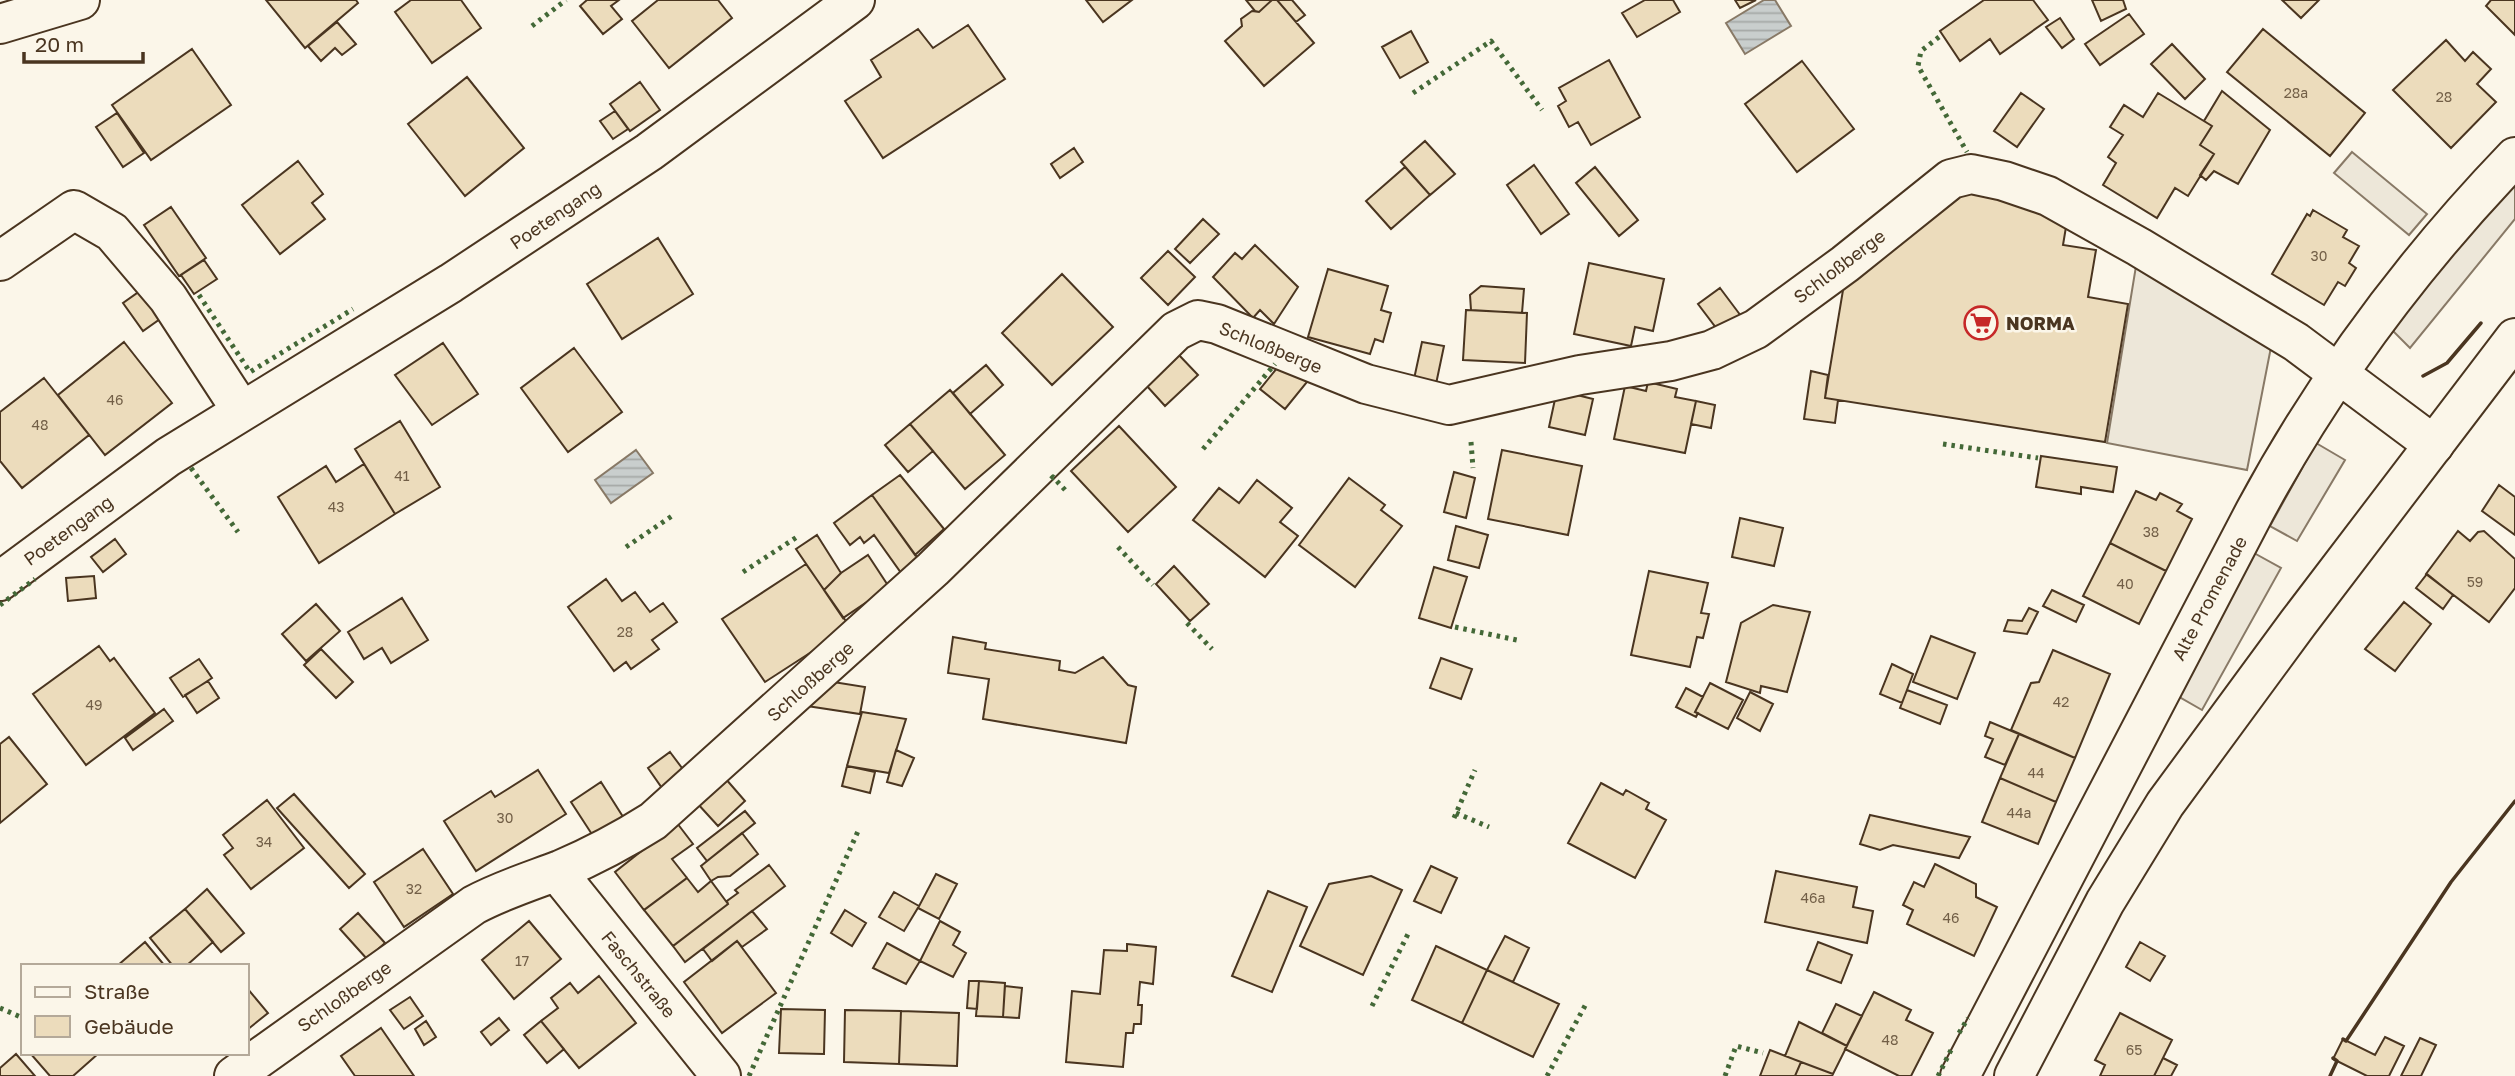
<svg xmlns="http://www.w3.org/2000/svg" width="2515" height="1076" font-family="'Golos Text',sans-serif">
<defs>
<pattern id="water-rules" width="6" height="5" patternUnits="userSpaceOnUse" patternTransform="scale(1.75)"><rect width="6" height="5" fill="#c9cecd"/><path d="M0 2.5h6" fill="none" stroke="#a5a8a6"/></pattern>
</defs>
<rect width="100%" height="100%" fill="#fbf6e9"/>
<path fill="#ede7d9" stroke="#887966" stroke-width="2" d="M2352,152L2427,214L2409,235L2334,173Z
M2515,176V219L2410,348L2392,330Z
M2136,266L2272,342L2247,470L2107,443Z
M2316,443L2345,460L2297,541L2270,526Z
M2254,553L2281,568L2202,710L2176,695Z"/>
<path fill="url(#water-rules)" stroke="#887966" stroke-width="2" d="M1764,0H1775L1791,26L1745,54L1726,23Z
M636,450L653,473L611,503L595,480Z"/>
<path fill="#ecdcbc" stroke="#4a3520" stroke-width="2" d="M266,0H356L358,3L305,48Z
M411,0H461L481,28L432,63L395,12Z
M587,0H619L611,6L622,19L603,34L580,6Z
M658,0H718L732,18L669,68L632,21Z
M1086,0H1132L1103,22Z
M1246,0H1272L1259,12L1255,11Z
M1272,0H1277L1314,43L1264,86L1225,41L1242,26L1241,19L1252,11L1259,12Z
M1277,0H1292L1305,15L1296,22Z
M1645,0H1673L1680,12L1637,37L1622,13Z
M1735,0H1756L1740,8Z
M1984,0H2033L2048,20L2000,54L1990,39L1960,61L1940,31Z
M2092,0H2123L2126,9L2101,21Z
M2282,0H2319L2301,18Z
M2491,0H2515V35L2486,6Z
M2129,14L2144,34L2100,65L2085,44Z
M2060,18L2074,39L2062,48L2046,27Z
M337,22L356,44L342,55L335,48L321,61L308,46Z
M968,25L1005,79L883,158L845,101L881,77L871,60L918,29L933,48Z
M2263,29L2365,113L2330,156L2227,72Z
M1411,31L1428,62L1400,78L1382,47Z
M2446,40L2465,61L2473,52L2491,69L2477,84L2496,102L2451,148L2393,90Z
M2172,44L2205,79L2185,99L2151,64Z
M192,49L231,105L151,160L112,105Z
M1609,60L1640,117L1591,145L1578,122L1569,127L1558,106L1566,101L1559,88Z
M1802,61L1854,129L1797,172L1745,104Z
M467,77L524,148L465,196L408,124Z
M640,82L660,110L630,131L610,104Z
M2222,91L2270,130L2238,184L2214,171L2206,180L2200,175L2214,154L2200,145L2212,126L2204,121Z
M2021,93L2044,109L2017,147L1994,131Z
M2158,93L2212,126L2200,145L2214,154L2188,196L2175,188L2157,218L2103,185L2116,163L2108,157L2123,135L2110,127L2124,105L2143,117Z
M615,111L628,129L613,139L600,121Z
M117,113L144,153L123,167L96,127Z
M1425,141L1455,174L1430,195L1401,162Z
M1074,148L1083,162L1060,178L1051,164Z
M298,161L323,194L312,203L325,219L280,254L242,205Z
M1534,165L1569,214L1541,234L1507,185Z
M1405,167L1430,195L1391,229L1366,201Z
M1595,167L1638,220L1619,236L1576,183Z
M1967,192L2051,207L2066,227L2063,245L2096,250L2088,297L2128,304L2105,442L1825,398L1844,284Z
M171,207L206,258L179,276L144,225Z
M2313,210L2347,230L2343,237L2359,246L2349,263L2356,268L2345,286L2338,282L2324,305L2272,274L2307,214L2310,216Z
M1203,219L1219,234L1190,263L1175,249Z
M658,238L693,294L622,339L587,284Z
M1255,245L1298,287L1274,324L1260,310L1253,318L1213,277L1235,253L1242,259Z
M1168,251L1195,277L1168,305L1141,278Z
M204,260L217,279L194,294L181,275Z
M1589,263L1664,279L1653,331L1635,327L1631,346L1574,334Z
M1328,269L1388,286L1381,310L1391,313L1383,342L1375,339L1370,354L1308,337Z
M1062,274L1113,327L1052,385L1002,333Z
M1481,286L1524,289L1522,313L1471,310L1470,295Z
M1720,288L1741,316L1720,333L1698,304Z
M140,291L160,319L143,331L123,303Z
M1466,310L1527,313L1525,363L1463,360Z
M124,342L172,403L105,455L58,395Z
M1422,342L1444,346L1436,384L1414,379Z
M443,343L478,394L432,425L395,375Z
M574,348L622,412L568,452L521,388Z
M1178,354L1198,375L1165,406L1146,385Z
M1282,362L1307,382L1285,409L1260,389Z
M986,365L1003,385L970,414L953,393Z
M1811,371L1828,375L1825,398L1838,400L1835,423L1804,419Z
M44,378L89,435L22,488L0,461V412Z
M1648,382L1677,389L1675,397L1696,401L1685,453L1614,439L1625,386L1646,391Z
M950,390L1005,455L965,489L910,424Z
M1557,390L1593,399L1585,435L1549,427Z
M1696,401L1715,405L1711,428L1691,424Z
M400,421L440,487L395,514L355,449Z
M910,424L933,451L908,472L885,445Z
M1119,426L1176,487L1128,532L1071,471Z
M1502,450L1582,466L1568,535L1488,519Z
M2041,456L2117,467L2113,492L2081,487V494L2036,487Z
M364,464L395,514L319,563L278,497L326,466L336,482Z
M1454,472L1475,478L1466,518L1444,512Z
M900,475L944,529L915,555L872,495Z
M1349,478L1385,505L1381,510L1402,526L1355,587L1299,545Z
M1257,480L1292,508L1280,522L1298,536L1265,577L1193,520L1219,488L1239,503Z
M2499,485L2515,497V535L2482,511Z
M2136,491L2156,500L2160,493L2182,504L2177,511L2192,519L2166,571L2110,543Z
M872,495L922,564L904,577L874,535L864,543L860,537L850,545L834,523Z
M1740,518L1783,528L1774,566L1732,557Z
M1456,526L1488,535L1479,568L1448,560Z
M2458,531L2470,541L2478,532L2484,531L2515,559V588L2489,622L2426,574Z
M817,535L841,573L824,590L796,549Z
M115,539L126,554L103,572L91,557Z
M2110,543L2166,571L2139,624L2083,596Z
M868,555L889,587L843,618L824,590L841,573Z
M806,564L850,627L765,682L722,619Z
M1174,566L1209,604L1190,621L1156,584Z
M1434,567L1467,577L1451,628L1419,618Z
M1649,571L1708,583L1701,613L1709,614L1703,638L1697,637L1690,667L1631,655Z
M2427,574L2453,595L2443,609L2416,588Z
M94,576L96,598L68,601L66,578Z
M606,579L622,601L635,592L650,612L663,603L677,622L652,640L659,649L631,669L626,662L614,671L568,607Z
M2052,590L2084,605L2076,622L2043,606Z
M402,598L428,640L391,663L382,648L364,659L348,632Z
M2404,602L2431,624L2395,671L2365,649Z
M316,604L340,631L306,661L282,634Z
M1773,605L1810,612L1787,692L1761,686L1760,693L1726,682L1741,623Z
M2029,608L2038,612L2027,634L2004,631L2008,620L2022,621Z
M1931,636L1975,653L1957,699L1913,682Z
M953,637L986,643L985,649L1060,661L1059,670L1075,673L1103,657L1128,685L1136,687L1126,743L983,719L989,679L948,673Z
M99,646L110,661L114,658L155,713L86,765L33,694Z
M321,649L353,682L336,698L304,665Z
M2053,650L2110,674L2075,758L2011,730L2031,683L2039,682Z
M1441,658L1472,669L1461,699L1430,688Z
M199,659L212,678L183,697L170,678Z
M1892,664L1913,674L1902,703L1880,694Z
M208,681L219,698L197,713L185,695Z
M827,681L865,687L860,714L807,706Z
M1710,683L1743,700L1728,729L1695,712Z
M1686,688L1703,697L1695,712L1698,713L1696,717L1676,707Z
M1907,690L1947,705L1940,724L1900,708Z
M1750,692L1773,704L1760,731L1737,718Z
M164,709L173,721L133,750L125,738Z
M862,712L906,719L889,773L847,766Z
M1990,722L2019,734L2005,765L1985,757L1993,739L1985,736Z
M2019,734L2075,758L2056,802L2000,778Z
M9,737L47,784L0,823V744Z
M896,750L914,758L902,786L887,782Z
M670,752L685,772L662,788L648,768Z
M847,766L875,772L870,793L842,786Z
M538,770L566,814L476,871L444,821L491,791L495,797Z
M725,778L745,801L718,826L697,803Z
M2000,778L2056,802L2038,844L1982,822Z
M601,782L625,820L595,839L571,802Z
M1601,783L1623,795L1626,790L1649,803L1646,809L1666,820L1635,878L1568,843Z
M294,794L365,874L349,888L277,808Z
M267,800L304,848L251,889L224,855L233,848L223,835Z
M745,811L755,823L707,861L697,848Z
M1870,815L1970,837L1959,858L1893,845L1880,850L1860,844Z
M677,823L693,844L672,859L687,878L644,910L615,872Z
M742,833L758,854L730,876L718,877L711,881L701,866Z
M423,849L453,894L404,927L374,882Z
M1935,864L1976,884V897L1997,907L1974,956L1907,924L1913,910L1903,905L1914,882L1924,887Z
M769,865L785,886L685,962L673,946L728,904L727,901L738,893L735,890Z
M1431,866L1457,878L1441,913L1414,901Z
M1776,871L1857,887L1853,907L1873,911L1867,943L1765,922Z
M936,874L957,884L939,919L918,908Z
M1371,876L1402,890L1363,975L1300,946L1329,884Z
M687,878L698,892L711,881L728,904L673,946L644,910Z
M207,889L244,933L221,952L185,909Z
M1268,891L1307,907L1272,992L1232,976Z
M894,892L919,906L904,931L879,917Z
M185,909L213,942L186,966H173L150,938Z
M845,910L866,923L852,946L831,933Z
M752,911L767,929L742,947L737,941L712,961L703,949Z
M358,913L385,943L367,959L340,929Z
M529,921L561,959L514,999L482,960Z
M940,921L960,932L953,945L966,953L953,977L920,961Z
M1505,936L1529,948L1513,982L1487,970Z
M737,941L776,993L722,1033L684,982Z
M145,942L165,966H117Z
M1818,942L1852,955L1841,983L1807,970Z
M2140,942L2165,956L2150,981L2126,967Z
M887,943L920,961L906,984L873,968Z
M1127,944L1156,947L1153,984L1140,982L1138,1005H1142L1141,1024H1134L1133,1033H1126L1123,1067L1066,1062L1072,991L1100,994L1104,950L1127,951Z
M1436,946L1487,970L1462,1023L1412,1000Z
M1487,970L1559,1004L1533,1057L1462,1023Z
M599,976L636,1023L579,1068L541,1021L558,1008L551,998L570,983L578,993Z
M969,981H979L977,1009L967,1008Z
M979,981L1005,983L1003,1017L976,1016Z
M1005,986L1022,988L1019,1018L1003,1017Z
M247,988L268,1013L247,1030Z
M1874,992L1911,1010L1906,1020L1933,1033L1911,1076H1899L1845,1049Z
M410,997L423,1016L404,1029L390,1010Z
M1836,1004L1862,1016L1847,1046L1822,1033Z
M781,1009L825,1010L824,1054L779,1053Z
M845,1010L901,1011L899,1064L844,1062Z
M901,1011L959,1013L957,1066L899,1064Z
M2120,1013L2172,1040L2154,1076H2100L2105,1065L2095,1060Z
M499,1018L509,1030L491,1045L481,1032Z
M426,1021L436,1037L424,1045L415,1029Z
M541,1021L564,1049L547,1063L524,1035Z
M1799,1022L1847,1046L1833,1074L1785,1056Z
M381,1028L414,1076H355L341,1056Z
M2385,1037L2404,1046L2389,1076H2367L2333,1059L2343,1039L2375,1055Z
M2420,1038L2436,1045L2421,1076H2401Z
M1770,1050L1801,1062L1795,1076H1760Z
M30,1053H99L73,1076H50Z
M16,1054L35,1076H0V1068Z
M2163,1058L2177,1065L2171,1076H2154Z
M1801,1062L1833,1074L1832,1076H1795Z"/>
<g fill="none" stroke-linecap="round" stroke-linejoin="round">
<defs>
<path id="minor" d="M0,24L80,0
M0,261L74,210L112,232L168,298L241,410
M0,581L168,457L451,283L649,152L855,0
M560,870L566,883L721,1076
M234,1076L474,905C502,890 531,881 560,870C593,856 623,840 653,821L933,569L1176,331L1198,320L1217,324L1366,384L1449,405L1580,375L1671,361L1712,350L1756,329L1845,264L1951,179L1971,174L2004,181L2048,196L2139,247L2296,342L2434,445
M1960,1076L2255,511C2325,381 2413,263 2515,157"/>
<path id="major" d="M2014,1076L2105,902L2165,804L2298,623L2515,338"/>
</defs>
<use href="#minor" stroke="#4a3520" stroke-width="42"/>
<use href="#major" stroke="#4a3520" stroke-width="42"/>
<use href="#minor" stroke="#fbf6e9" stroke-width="38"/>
<use href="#major" stroke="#fbf6e9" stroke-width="38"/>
<path stroke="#436837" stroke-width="5" stroke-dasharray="3.5 5" stroke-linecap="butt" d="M532,26L566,0
M1939,37L1921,51L1918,66L1967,152
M1413,93L1491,41L1542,110
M199,295L250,372L353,309
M1471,442L1473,468
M1943,444L2038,458
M1203,449L1275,364
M191,468L238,532
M1051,479L1053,477L1067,492
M626,547L672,516
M1118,547L1153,585
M743,572L797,537
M0,605L35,579
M1187,623L1212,649
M1455,627L1517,640
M1456,813L1489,827
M1454,818L1475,770
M1372,1006L1408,934
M0,1008L23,1018
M1959,1033L1968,1018
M749,1076L859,829
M1547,1076L1587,1002
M1725,1076L1736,1046L1763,1053
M1938,1076L1953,1046"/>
<path stroke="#4a3520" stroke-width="3.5" d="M2423,376L2447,363L2481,323
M2343,1039L2346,1041L2451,882L2515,801
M2330,1076L2337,1061L2333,1058"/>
</g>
<defs>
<symbol id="supermarket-ring" viewBox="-11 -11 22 22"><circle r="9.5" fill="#fbf6e9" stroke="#c62828" stroke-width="1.5"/><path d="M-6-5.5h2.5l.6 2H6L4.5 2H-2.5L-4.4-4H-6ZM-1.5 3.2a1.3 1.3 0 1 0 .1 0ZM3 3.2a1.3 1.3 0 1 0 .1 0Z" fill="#c62828"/></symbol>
</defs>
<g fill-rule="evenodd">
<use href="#supermarket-ring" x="1962" y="304" width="38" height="38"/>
</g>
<g text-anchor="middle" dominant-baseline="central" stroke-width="5" stroke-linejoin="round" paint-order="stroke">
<g font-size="14" fill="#725f47">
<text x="2296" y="92">28a</text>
<text x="2444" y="96">28</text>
<text x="2319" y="255">30</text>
<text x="115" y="399">46</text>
<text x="40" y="424">48</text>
<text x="402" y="475">41</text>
<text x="336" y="506">43</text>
<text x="2151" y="531">38</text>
<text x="2475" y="581">59</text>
<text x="2125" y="583">40</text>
<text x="625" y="631">28</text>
<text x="2061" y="701">42</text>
<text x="94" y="704">49</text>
<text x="2036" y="772">44</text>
<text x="2019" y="812">44a</text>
<text x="505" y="817">30</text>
<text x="264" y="841">34</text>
<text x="414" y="888">32</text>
<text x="1813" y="897">46a</text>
<text x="1951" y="917">46</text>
<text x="522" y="960">17</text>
<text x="1890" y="1039">48</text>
<text x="2134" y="1049">65</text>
</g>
<g font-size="18" fill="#4a3520" stroke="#fbf6e9">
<text transform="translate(555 215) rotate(-34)">Poetengang</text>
<text transform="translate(1839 266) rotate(-37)">Schloßberge</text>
<text transform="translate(1271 347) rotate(22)">Schloßberge</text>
<text transform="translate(68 530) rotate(-36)">Poetengang</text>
<text transform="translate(2209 598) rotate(-62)">Alte Promenade</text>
<text transform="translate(810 681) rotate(-42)">Schloßberge</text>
<text transform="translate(639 974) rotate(51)">Faschstraße</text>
<text transform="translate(344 996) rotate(-35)">Schloßberge</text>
</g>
<g font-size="18" font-weight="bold" fill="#4a3520" stroke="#fbf6e9" text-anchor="start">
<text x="2006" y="323">NORMA</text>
</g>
</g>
<rect x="21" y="964" width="228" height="91" fill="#fbf6e9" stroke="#b4a999" stroke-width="2"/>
<rect x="35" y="987" width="35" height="10" fill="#fbf6e9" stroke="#b4a999" stroke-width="2"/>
<text x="84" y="999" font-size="21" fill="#4a3520">Straße</text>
<rect x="35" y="1016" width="35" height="21" fill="#ecdcbc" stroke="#b4a999" stroke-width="2"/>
<text x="84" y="1034" font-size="21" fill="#4a3520">Gebäude</text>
<path d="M24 52v10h119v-10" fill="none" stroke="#4a3520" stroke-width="3.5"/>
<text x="35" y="52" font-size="21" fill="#4a3520" stroke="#fbf6e9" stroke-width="5" paint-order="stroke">20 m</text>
</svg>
